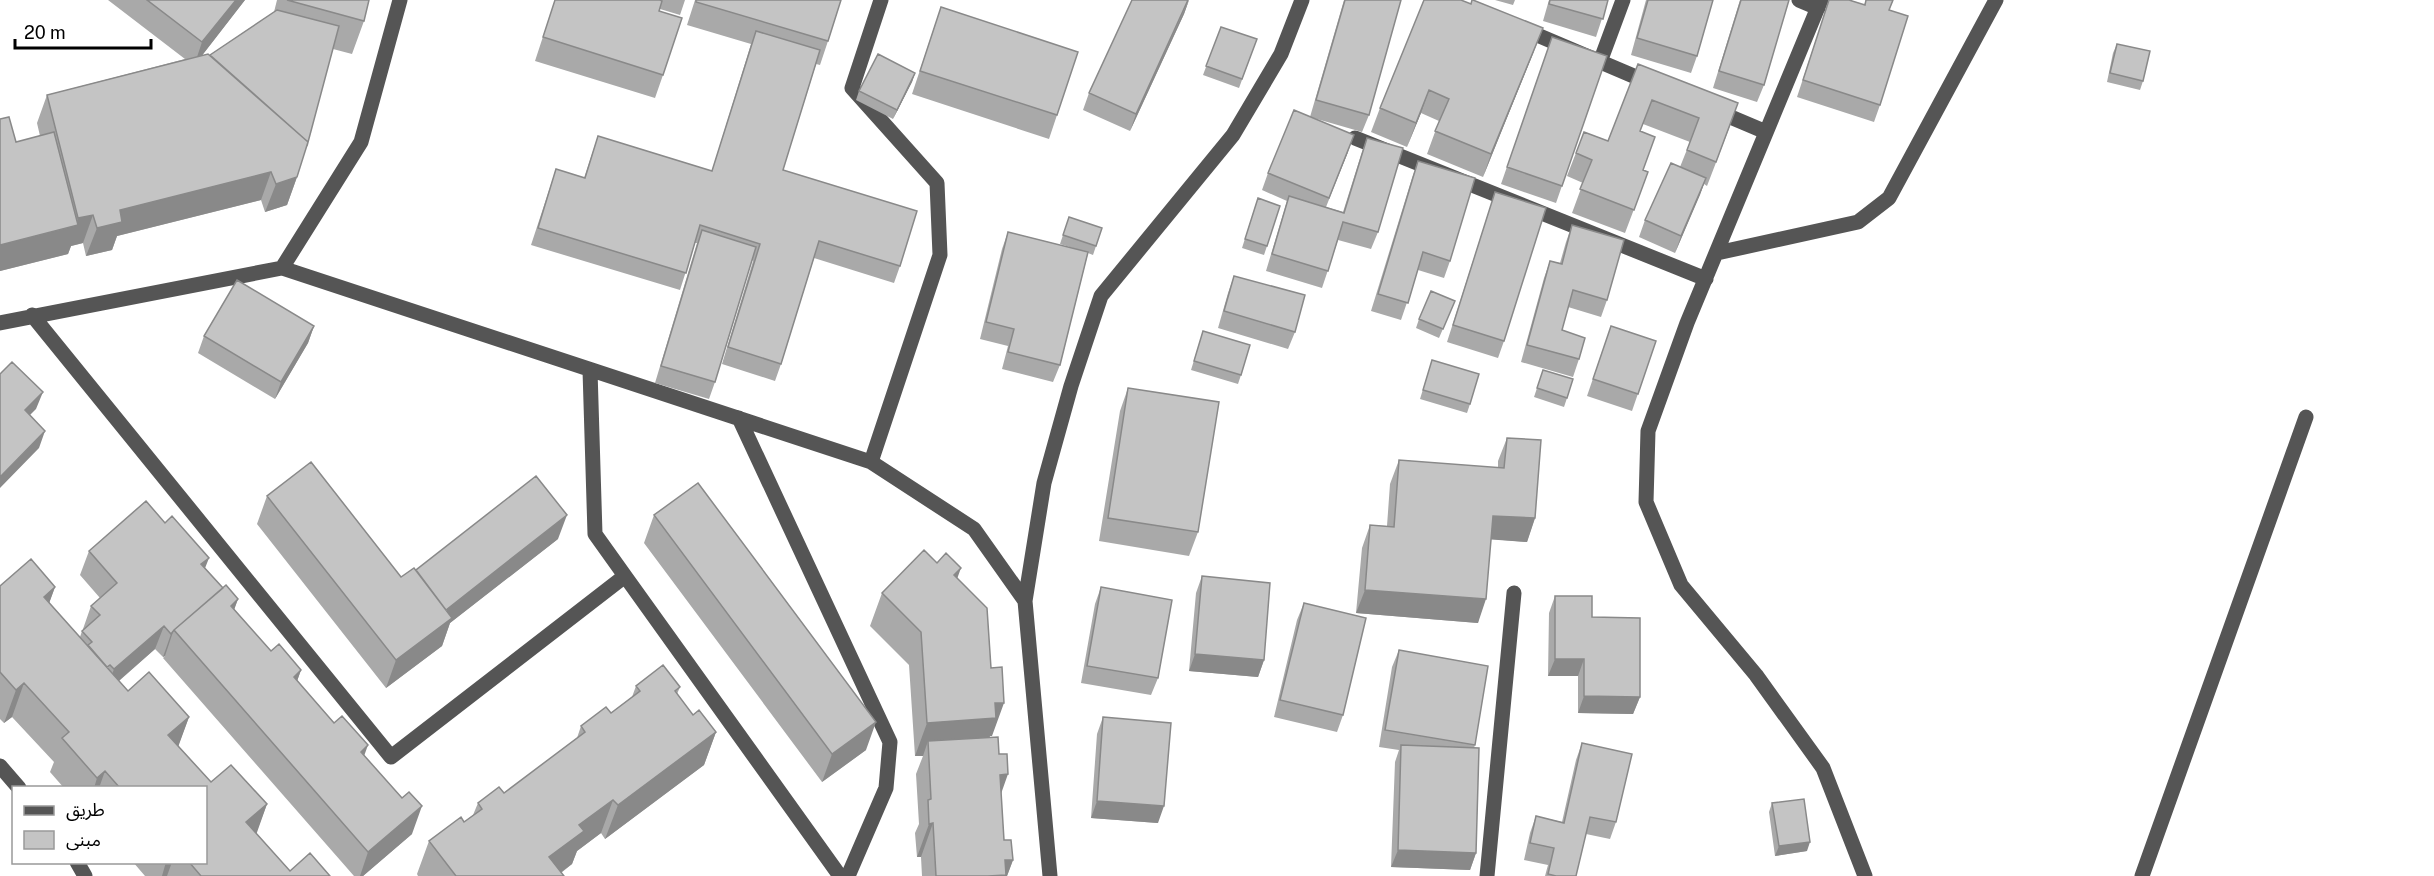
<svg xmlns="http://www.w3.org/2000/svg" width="2434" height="876" font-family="'Public Sans','Noto Sans Arabic',sans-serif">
<rect width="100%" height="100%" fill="#fff"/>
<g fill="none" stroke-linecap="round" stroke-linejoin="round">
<path stroke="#555" stroke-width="15" d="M1799,0L1818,8
M1821,0L1687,323L1648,431L1646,502L1681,585L1756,675L1823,768L1865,876
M1521,28L1650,83
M1600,62L1623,0
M1714,110L1766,132
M1355,138L1706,279
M1717,253L1858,222L1889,198L1996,0
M282,268L871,462L974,529L1025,601
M32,315L391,757L625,576L840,876
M0,323L282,268L361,142L400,0
M590,370L595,534L625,576
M739,418L890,742L886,788L848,876
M871,462L940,255L937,183L852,88L881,0
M0,766L19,788
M77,862L85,876
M1050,876L1025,601L1044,483L1071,386L1101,296L1233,135L1281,54L1302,0
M1487,876L1514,593
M2142,876L2306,417"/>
</g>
<path fill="#a9a9a9" d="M108,0H245L202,55H210L274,12L277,0H369L364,21L352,54L333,49L297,177L287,205L265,212L261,200L117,236L112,250L86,256L83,243L71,246L68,254L0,271V119L16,142L40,136L37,123L47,95L185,59Z
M555,0H685L680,15L660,9L659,11L663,75L655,98L535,61Z
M695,0H841L828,41L820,65L816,64L783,170L900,266L894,283L814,258L781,364L775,381L722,364L753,261L752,260L715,382L709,399L655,383L697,243H695L680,290L531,245L556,169L584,178L598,136L712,171L751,44L687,25Z
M1189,0L1184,14L1130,131L1083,110L1089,93Z
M1344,0H1401L1369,115L1362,132L1310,117Z
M1495,0H1515L1513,5Z
M1549,0H1608L1596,37L1543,21Z
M1646,0H1713L1697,56L1691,73L1631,55Z
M1740,0H1789L1764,85L1757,102L1713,88Z
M1829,0L1864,5L1866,0H1893L1889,10L1880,105L1874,122L1797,97Z
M941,7L1057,115L1049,139L912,94Z
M1221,27L1257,39L1239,88L1203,75Z
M1552,37L1607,56L1556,203L1501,184Z
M2117,44L2143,81L2140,90L2107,82L2113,53Z
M1534,51L1483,177L1427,154L1439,121L1421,113L1407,147L1371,132L1380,108Z
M1638,64L1730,126L1707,186L1704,184L1675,253L1639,237L1645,220L1680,167L1690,142L1643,124L1640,131L1643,170L1648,172L1625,233L1572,213L1583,183L1567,176L1584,132L1608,141Z
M915,73L912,82L893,119L856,100L859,91Z
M1367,138L1378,232L1371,249L1338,240L1322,288L1266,271L1287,201L1262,190L1268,173L1348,152L1326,207L1343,212L1361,155Z
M1418,161L1450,261L1444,278L1418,270L1401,320L1371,311L1412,178Z
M1495,192L1504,341L1498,358L1447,342Z
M1255,207L1267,246L1264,255L1242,248Z
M1069,217L1096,246L1093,255L1088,253L1060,365L1053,382L1002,369L1008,346L980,339L1002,249L1008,232L1076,249L1060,244Z
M1572,225L1607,300L1601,317L1568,307L1562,330L1579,359L1573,377L1521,362L1544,278L1550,261L1560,263L1566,242Z
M1234,276L1295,332L1288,349L1218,328L1228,293Z
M1451,310L1439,338L1416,328L1419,319Z
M314,326L308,343L275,399L198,353L204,336Z
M1611,326L1656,341L1632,411L1587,396Z
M1203,331L1241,375L1238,384L1191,370Z
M1432,360L1470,404L1467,413L1420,399Z
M1543,370L1567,398L1564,407L1534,397Z
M1128,388L1198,532L1189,556L1099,541L1120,411Z
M1507,438L1535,518L1527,542L1491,539L1478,623L1356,613L1362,548L1370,525L1387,526L1390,484L1399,460L1498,468V461Z
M267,496L401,577L416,570L558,539L450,623L442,646L386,688L257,524Z
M654,515L866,750L822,782L644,543Z
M89,551L205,568L223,588L238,599L234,609L271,651L301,670L297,681L364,756L412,834L363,876H354L163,658L165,656L163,657L155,649L119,681L128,691L189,717L178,746L211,782L267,804L256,833L290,871L330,876H145L133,862H206V788H64L50,772L54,762L12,717L4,723L0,719V586L55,587L49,603L80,637L82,631L83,630V629L91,606L100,598L80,575Z
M937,563L957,578L992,736H990L989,737L1001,792L1004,840L1013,860L1007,876H922L921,857H917L915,833L919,824L916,774L923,756H915L909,665L870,626L882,593Z
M1202,576L1264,660L1258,677L1189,671L1196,593Z
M1101,587L1158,678L1151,695L1081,683L1095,604Z
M1555,596L1592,617L1640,697L1633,714L1578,713V676H1548L1549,613Z
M1304,603L1343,715L1337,732L1274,717L1297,620Z
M1399,650L1475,745L1474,748L1476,853L1470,870L1391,867L1395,762L1399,750L1379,747L1392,667Z
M636,686L680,687L677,694L693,715L716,732L704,765L605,839L601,833L577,851L572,864L561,873L564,876H418L417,874L429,841L464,822L473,815L478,803L504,793L577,738L581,726L611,713L632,697Z
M1103,717L1158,823L1091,818L1097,734Z
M1582,743L1616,822L1610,839L1586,834L1576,876H1545L1548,865L1524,860L1530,833L1536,816L1562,822L1576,760Z
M1772,803L1807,851L1775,856L1769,812Z"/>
<path fill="#898989" d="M236,0H245L194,66L202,42Z
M1189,0L1184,14L1130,131L1136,114Z
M1543,28L1534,51L1483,177L1491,154Z
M915,73L912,82L893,119L897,110Z
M1429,90L1421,113L1407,147L1416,123Z
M1354,135L1348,152L1322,215L1329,198Z
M271,172L261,200L117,236L112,250L86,256L97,228L120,210Z
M297,177L287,205L265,212L276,184Z
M1706,178L1700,195L1675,253L1681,236Z
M93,215L83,243L71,246L68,254L0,271V245L75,226L78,218Z
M314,326L308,343L275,399L281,382Z
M43,392L36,409L18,427L25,410Z
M45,431L39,448L0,488V477Z
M567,515L558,539L450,623L442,646L386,688L396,660L442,612Z
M1493,516L1535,518L1527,542L1485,539Z
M209,558L200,581L201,564Z
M961,568L949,601L954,575Z
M55,587L43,620L44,597Z
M1365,590L1486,599L1478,623L1356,613Z
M238,599L228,627L231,606Z
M164,626L155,649L106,692L114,669Z
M173,632L165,656L163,657L171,634Z
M1195,654L1264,660L1258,677L1189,671Z
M1555,659H1584L1578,676H1548Z
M301,670L291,698L294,677Z
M24,683L12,717L4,723L16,690Z
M1584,696L1640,697L1633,714L1578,713Z
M995,703H1004L992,736H990L984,752L928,741L923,756H915L927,723Z
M189,717L177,750L168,735Z
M876,722L866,750L822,782L832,754Z
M716,732L704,765L605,839L618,805Z
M368,745L358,773L361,752Z
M105,771L99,788H94L97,778Z
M1008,774L996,808L1000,775Z
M613,800L601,833L577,851L572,864L556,876L549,857L579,825Z
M1097,801L1164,806L1158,823L1091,818Z
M267,804L255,838L246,822Z
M422,806L412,834L363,876H360L368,852Z
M933,823L921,857H917L929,824Z
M1810,842L1807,851L1775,856L1779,846Z
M1398,850L1476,853L1470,870L1391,867Z
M1005,860H1013L1007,876H988Z
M166,862H172L167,876H162Z"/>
<path fill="#c4c4c4" stroke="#898989" stroke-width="1.5" d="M147,0H236L202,42Z
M287,0H369L364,21Z
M555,0H660L662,1L659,11L682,18L663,75L543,37Z
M696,0H841L828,41L696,2Z
M1132,0H1188L1136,114L1089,93Z
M1345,0H1401L1369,115L1316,100Z
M1424,0H1461L1471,4L1472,0H1473L1543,28L1491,154L1435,131L1449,99L1429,90L1416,123L1380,108Z
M1550,0H1608L1603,19L1549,4Z
M1648,0H1713L1697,56L1637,38Z
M1741,0H1789L1764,85L1719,71Z
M1829,0H1849L1865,5L1866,0H1893L1889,10L1908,16L1880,105L1803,80Z
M941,7L1078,52L1057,115L920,71Z
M277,10L339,26L307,146L308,142L210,55Z
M1221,27L1257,39L1242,79L1206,66Z
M756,31L820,50L783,170L917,211L900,266L819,241L781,364L728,347L760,244L700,225L686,273L538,228L556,169L585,178L598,136L712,171Z
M1552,37L1607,56L1562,186L1507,167Z
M2117,44L2150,51L2143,81L2110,73Z
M208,54L308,142L297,177L276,184L271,172L120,210L122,222L97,228L93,215L78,218L47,95Z
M878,54L915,73L897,110L859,91Z
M1638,64L1738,103L1716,162L1687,150L1699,118L1652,100L1640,131L1655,137L1643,170L1648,172L1634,210L1580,189L1592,160L1576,153L1584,132L1608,141Z
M1294,110L1354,135L1329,198L1268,173Z
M9,117L16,142L54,132L78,225L0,245V119Z
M1367,138L1403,148L1378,232L1343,222L1328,271L1272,254L1289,196L1344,213Z
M1418,161L1475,178L1450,261L1423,252L1408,303L1378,294Z
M1671,163L1706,178L1681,236L1645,220Z
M1495,192L1546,208L1504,341L1453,325Z
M1258,198L1280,206L1267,246L1245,239Z
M1069,217L1102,228L1096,246L1063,235Z
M1572,225L1624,240L1607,300L1573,290L1562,330L1585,338L1579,359L1527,345L1550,261L1562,264Z
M702,230L756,247L715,382L661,366Z
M1008,232L1088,252L1060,365L1008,352L1014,329L986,322Z
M1234,276L1305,295L1295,332L1224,311Z
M237,280L314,326L281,382L204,336Z
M1431,291L1455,301L1443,329L1419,319Z
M1611,326L1656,341L1638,394L1593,379Z
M1203,331L1250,345L1241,375L1194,361Z
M1432,360L1479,374L1470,404L1423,390Z
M12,362L43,392L25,410L45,431L0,477V374Z
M1543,370L1573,379L1567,398L1537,388Z
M1128,388L1219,402L1198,532L1108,518Z
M1507,438L1541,440L1535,518L1493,516L1486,599L1365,590L1370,525L1394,527L1399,460L1504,468Z
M311,462L401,577L414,568L452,618L396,660L267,496Z
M536,476L567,515L446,610L416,570Z
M698,483L876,722L832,754L654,515Z
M146,501L165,523L172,516L209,558L201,564L223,588L174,630L171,634L164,626L114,669L110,665L107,667L88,645L92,642L82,631L100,615L91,606L117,583L89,551Z
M924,550L937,563L946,553L961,568L954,575L987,608L991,668L1002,667L1004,703H995L996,718L927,723L921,632L882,593Z
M31,559L55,587L44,597L128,691L149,672L189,717L168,735L211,782L231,765L267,804L246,822L290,871L310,853L330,876H201L189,862H206V788H120L105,771L97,778L62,738L69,732L24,683L16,690L0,672V586Z
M1202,576L1270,583L1264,660L1195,654Z
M226,585L238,599L231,606L271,651L279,644L301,670L294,677L334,723L342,716L368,745L361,752L402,798L409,792L422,806L368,852L174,630Z
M1101,587L1172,600L1158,678L1087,666Z
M1555,596H1592V617L1640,618V697L1584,696V659H1555Z
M1304,603L1366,618L1343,715L1280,700Z
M1399,650L1488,666L1475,745L1385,730Z
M663,665L680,687L675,691L693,715L699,710L716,732L618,805L613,800L579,825L584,831L549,857L564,876H456L429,841L461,817L464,822L482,809L478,803L499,787L504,793L585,732L581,726L606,707L611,713L640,691L636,686Z
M1103,717L1171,723L1164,806L1097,801Z
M998,737L999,754H1007L1008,774L1000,775L1004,840H1011L1013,860H1005L1006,875L988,876H936L933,823L929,824L928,800L931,799L928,741Z
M1582,743L1632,754L1616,822L1590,817L1576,876H1556L1548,874L1554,848L1530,843L1536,816L1564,823Z
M1401,745L1479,748L1476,853L1398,850Z
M1804,799L1810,842L1779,846L1772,803Z"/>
<rect x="12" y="786" width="195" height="78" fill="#ffffff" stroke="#999999" stroke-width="1.5"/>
<rect x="24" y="806" width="30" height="9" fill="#555555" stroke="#999999" stroke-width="1.5"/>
<text x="66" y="816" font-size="18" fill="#000000">طريق</text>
<rect x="24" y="831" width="30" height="18" fill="#c4c4c4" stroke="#999999" stroke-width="1.5"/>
<text x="66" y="846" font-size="18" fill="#000000">مبنى</text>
<path d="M15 39v9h136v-9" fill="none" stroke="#000000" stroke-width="3"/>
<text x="24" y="39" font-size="18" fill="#000000" stroke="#ffffff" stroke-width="4.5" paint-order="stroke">20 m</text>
</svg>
